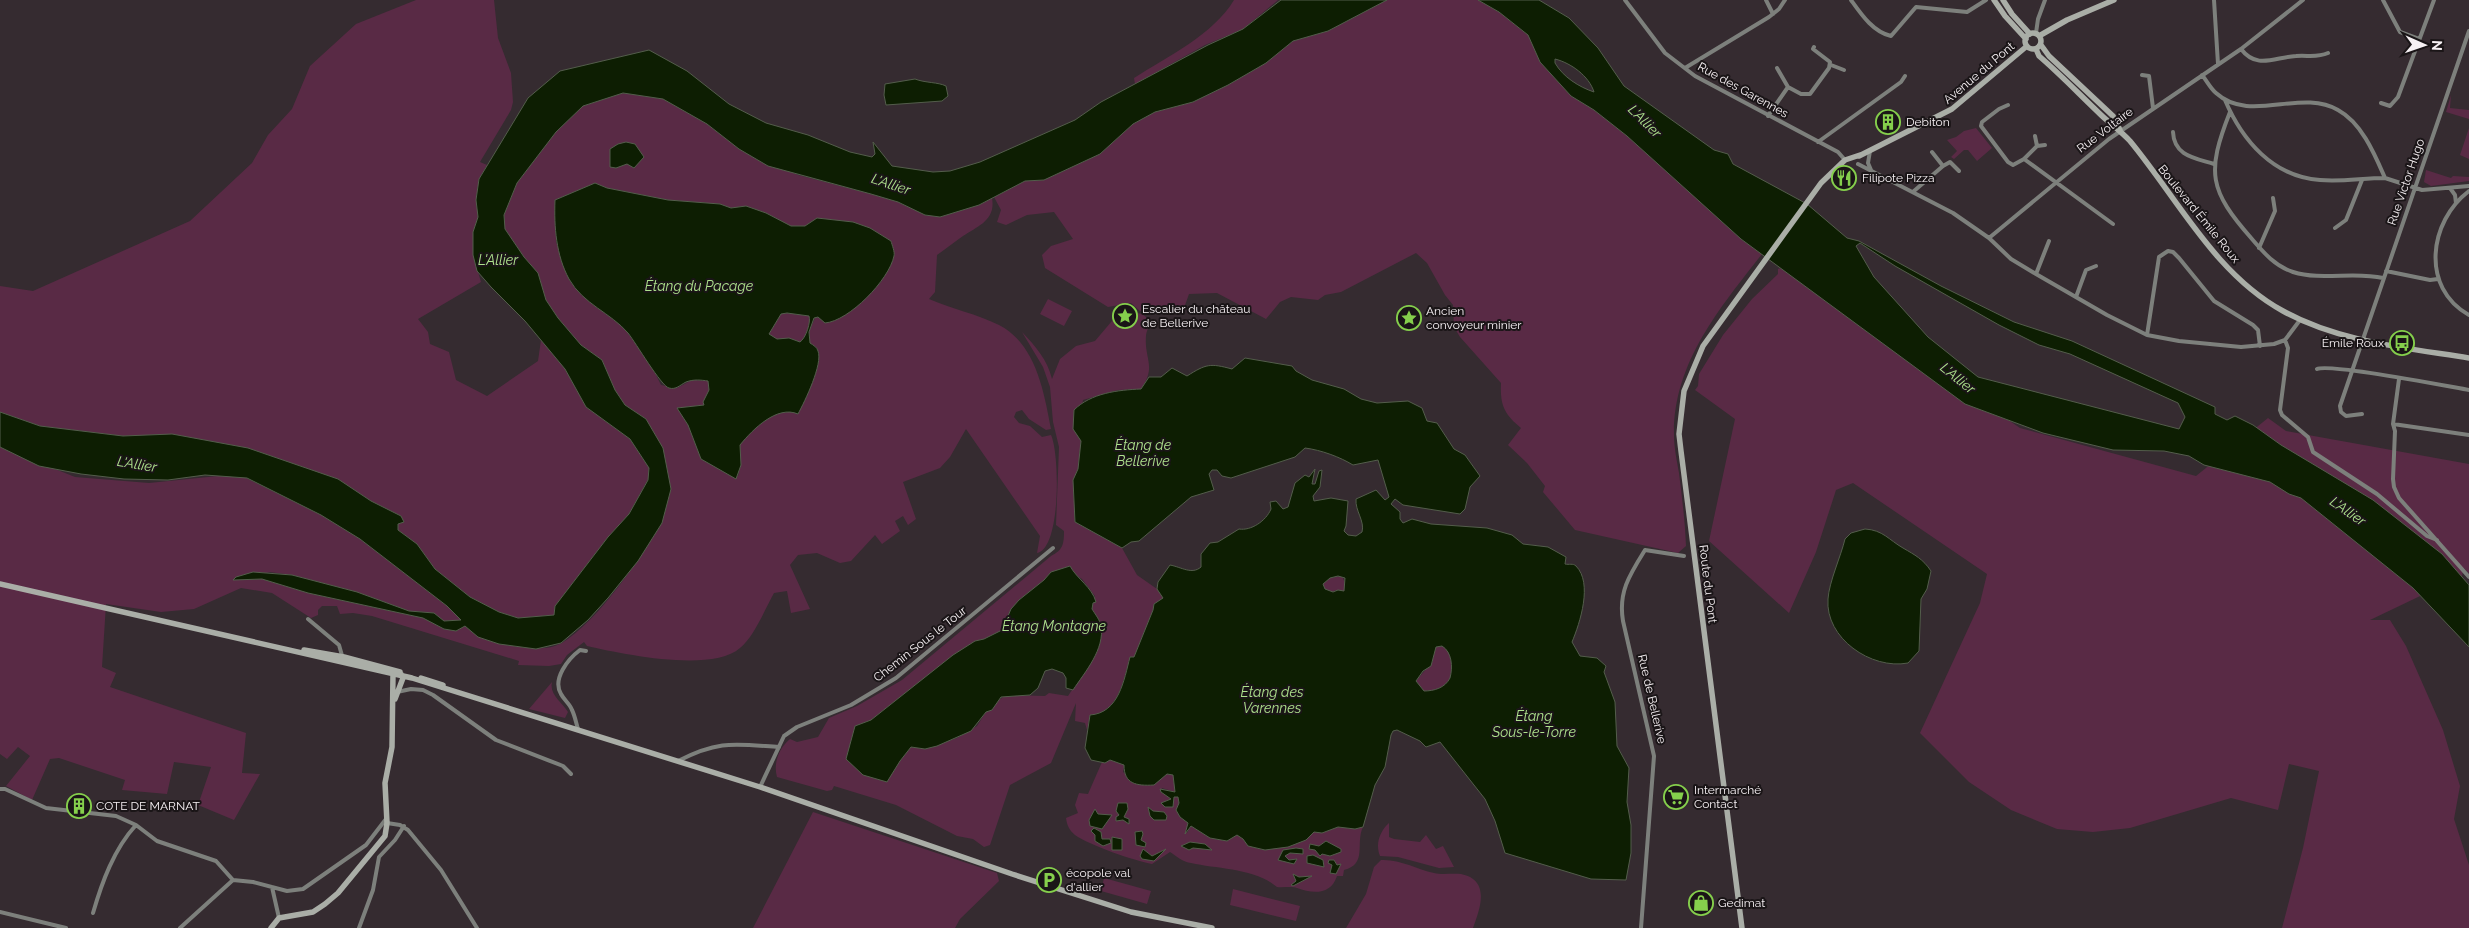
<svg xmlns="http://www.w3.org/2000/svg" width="2469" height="928" font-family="Raleway,sans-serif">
<rect width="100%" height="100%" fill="#352b30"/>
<path fill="#592a45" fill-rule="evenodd" d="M416,0H494L498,38L511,73L513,102L511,110L480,162L487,165L479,179L476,200L478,217L473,232V255L481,282L418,319L428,332L430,344L449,352L456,380L487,396L538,361L541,340L565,369L586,407L630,439L649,468L648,479L629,514L608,537L555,606L554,615L518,618L499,612L470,597L435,569L417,544L398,530V524L404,522L401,516L371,501L338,479L123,436L40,426L0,412V286L33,291L190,221L252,163L268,135L292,109L310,66L356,24Z
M1234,0H1278L1243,29L1205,45L1135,84L1134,78C1168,56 1213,35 1234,0Z
M1387,0H1478L1499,12L1528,35L1540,62L1571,96L1594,110L1627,136L1741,239L1762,254C1720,308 1673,363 1674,435C1674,448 1677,461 1679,473C1682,497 1685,521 1686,546L1678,553L1575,530L1543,492L1545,486L1527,463L1508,445L1521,428C1504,414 1500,405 1501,383L1460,337L1454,327L1453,305L1445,295L1427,263L1416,253L1341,292L1325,295L1318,300L1291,297L1280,302L1266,319L1217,293L1189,294L1184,308L1140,311L1131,303L1108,307L1045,268L1042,255L1051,246L1073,239L1054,212L1027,215L1006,225L997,222L1001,210L994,197L1025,181L1044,180L1100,154L1133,124L1155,112L1193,102L1228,85L1266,63L1293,41L1328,31Z
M623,93L663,99L707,124L739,149L798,175L871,194L898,202L925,215L940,217L979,205L992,198C996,220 978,226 963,236C954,242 946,249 937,255L935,292L929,299C952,309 977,314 999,325C1036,344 1044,392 1051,429L1046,430L1029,419L1022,410L1016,412L1014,417L1019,423L1030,426L1042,437L1051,435C1060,454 1061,549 1037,553L1040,536L966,429L950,457L940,468L903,482L916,519L908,525L903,516L895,521L900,531L882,544L875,535L851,561L840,563L817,553L798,555L790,565L810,609L791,613L787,591L774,593C765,609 754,637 740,648C712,673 622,654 587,646L584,642L567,655L561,664L549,666L518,665L519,661L516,660L372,616L353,613L340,614L337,606H322L318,610V615L311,618L272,593L241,588L194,609L161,612L106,604L102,667L116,673L110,687L246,733L242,773L260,774L234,820L198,805L211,767L174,762L167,794L122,790L125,780L59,758L50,759L32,800L6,786L30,756L18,747L7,759L0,754V447L75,477L149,483L238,474L321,515L360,539L447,606L461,620L444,621L427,612L409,611L357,592L292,575L270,572L233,580L262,579L308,593L423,618L444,629L456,631L465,626C480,639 494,643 513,646C529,648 547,651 562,643C599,620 639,560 662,523L646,419L625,405L615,390L602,360L581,345L558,318L546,300L538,273L524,257L505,229L504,215L517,183L556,132L583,106ZM595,183L607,188L669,200L720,204L731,208L746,206L766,213L791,226H805L817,218L891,241L894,255L881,282L848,313L821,319L818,317L815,318L809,332L810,344C813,345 817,347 818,351C823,364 805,401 798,414C777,405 752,430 739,445L741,465L738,476H733L701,459L688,425L677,408L704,405L703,402L710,389L708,381L692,380L677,388L661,385L651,365L627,332L556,243L555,200Z
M2451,95L2450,108L2469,110V119L2446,112Z
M1976,128L1992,148L1977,161L1968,150H1964L1954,159L1951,157L1957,151L1947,140L1956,137L1964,131Z
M2469,128V159L2460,155Z
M2426,170L2451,178L2453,176L2469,177V181L2431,186L2424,182Z
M1784,267L2020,428L2196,476L2268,418L2286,431L2469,464V574L2464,568L2462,576L2370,620H2390L2406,646L2443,730L2460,786L2454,819L2469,865V928H2282L2303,848L2319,771L2289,764L2278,810L2231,798L2130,828L2093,832L2057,829L2011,810L1969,782L1920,733L1980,603L1987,574L1853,483L1836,490L1816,552L1789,613L1709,541L1735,419L1695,390L1698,386L1699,374L1723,335L1752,299L1778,274V269Z
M1048,299L1072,311L1064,326L1040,314Z
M1128,311L1142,314L1150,320C1150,326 1146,331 1146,336C1144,359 1157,366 1141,389L1118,390L1083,400L1077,432L1081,441L1078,469L1073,480L1075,522L1122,548L1137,575L1157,589L1163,598L1154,604L1153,610L1134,657H1130C1123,680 1119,713 1090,715L1087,730L1085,723L1075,721L1076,703L1051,763L1010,785L990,845L984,847L973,839L957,836L896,805L834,786L832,790L827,791L777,777C773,763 779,748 790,739L797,742L818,737L829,718L857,706L902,680L1051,556C1063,550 1064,544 1064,531L1056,525L1059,447L1053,422L1050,387L1043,367L1022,332C1036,347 1047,359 1052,379L1060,359L1076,346L1095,341L1117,315ZM1070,566L1074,574L1082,579L1095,596L1092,609L1101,625L1094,657L1068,696L1049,693L1045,696L1007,695L997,701L992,710L986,712L977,726L957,738L925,749L911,747L900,761L855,726L871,720L953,656L975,641L984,639L1002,630L1004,622L1019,600L1044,580L1051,572Z
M787,313L809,316L811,320L804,340L800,342L789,338L777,340L769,334L781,314Z
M1342,576L1345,583L1344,591L1336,590L1332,592L1325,589L1323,584L1330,578Z
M1442,645C1452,652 1453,667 1450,678C1445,688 1434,691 1424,691L1416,681L1433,661V653L1436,647Z
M552,682C549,695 562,702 568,712L565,718L529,709Z
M1109,759L1124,765L1123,772C1141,787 1148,790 1167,774L1173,775L1175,792L1162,788L1161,792L1171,799L1162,803L1171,807L1174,797H1178L1179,803L1176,810L1180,817L1187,822V833L1191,826L1210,838L1227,841L1235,836L1239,835C1245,840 1251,847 1259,849C1265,851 1269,848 1274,847C1290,845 1303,844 1314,832L1327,831L1338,827L1355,829L1363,827C1355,843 1368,864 1344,870L1343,876H1337C1331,895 1313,894 1297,888C1292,886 1282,888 1277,887C1255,868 1217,869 1191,863C1183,862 1176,856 1170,852L1152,864C1135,861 1089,845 1075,835C1069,830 1067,825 1066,818L1078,813L1075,805L1079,793L1088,794L1102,762L1105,763Z
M813,812L997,873L999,881L960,919L955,928H753Z
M1389,823V837L1394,839L1420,842L1426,835L1436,849L1443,846L1454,867L1439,868L1398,857L1380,856C1375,844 1380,831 1389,823Z
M1381,860C1400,859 1416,869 1434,873C1442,875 1452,873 1461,874C1491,880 1480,909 1473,928H1346L1366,894L1374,867Z
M1104,878L1151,891L1147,904L1101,891Z
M1233,889L1300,906L1296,921L1230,905Z"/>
<path fill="#0d1e02" stroke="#535d4b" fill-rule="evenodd" d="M1281,0H1387L1328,31L1293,41L1266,63L1228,85L1193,102L1155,112L1133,124L1100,154L1044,180L1025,181L979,205L940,217L925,215L898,202L871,194L768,166L739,149L707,124L663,99L623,93L583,106L556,132L517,183L504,215L505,229L524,257L538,273L546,300L558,318L581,345L602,360L615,390L625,405L646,419L663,448L671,489L662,523L638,561L608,598L588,620L561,643L536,649L499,644L478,637L465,626L456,631L444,629L423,618L308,593L262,579L233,580L236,577L253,572L292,575L357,592L409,611L434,613L444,621L461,620L447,606L360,539L321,515L247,478L205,475L168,480L124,479L81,474L39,466L0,447V412L40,426L123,436L172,434L248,448L338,479L371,501L401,516L404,522L398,524V530L417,544L435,569L470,597L499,612L518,618L554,615L555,606L608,537L629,514L648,480L649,468L630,439L586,407L565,369L525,321L491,287L477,271L473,255V232L478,217L476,200L479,179L528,98L560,71L649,50L687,71L729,104L766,123L808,135L850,152L872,157L875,154L873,142L892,166L933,172L950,171L980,162L1075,120L1101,102L1208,45L1243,29Z
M1478,0H1539L1569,18L1598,48L1624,86L1714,150L1728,154L1733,164L1807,204L1847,238L1859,241L1941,286L2014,322L2072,341L2215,407V414L2227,420L2235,416L2253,425L2281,445L2373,500L2442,554L2469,585V647L2413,588L2301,498L2289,494L2270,482L2204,465L2189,456L2164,451L2113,450L2043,433L1965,404L1741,239L1627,136L1594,110L1571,96L1540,62L1528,35L1499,12ZM1555,59C1571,63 1589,76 1594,92C1579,87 1563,77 1555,63ZM1860,243L1895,266L1999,325L2039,345L2070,354L2178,403L2185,417L2179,429L1978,377L1928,337L1874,277L1856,246Z
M915,79C925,83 938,82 946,86L948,96L942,101L886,105L884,95L885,84Z
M626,142L635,144L644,157L634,168L627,164L616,168L610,167V149L618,144Z
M595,183L607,188L668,200L720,204L731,208L746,206L766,213L791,226H805L817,218L853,222L870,228L891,241C892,245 895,252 894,256C889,280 849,321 825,323L818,317L814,318L809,332L810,343C813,345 817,347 818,351C823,364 805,401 798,414C777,405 753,429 740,445L741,465L736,479L701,459L688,425L677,408L704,405L703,402L709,390L708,381C701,380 694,379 686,382C680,385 676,390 669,388C661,386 636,343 628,333C611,313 583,304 569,279C556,255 554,227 555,200ZM787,313L809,316C811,322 806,338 800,342L789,338L777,339L769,334L781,314Z
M1245,358L1292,366L1296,371L1312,380L1344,389L1361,399L1377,403L1408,401L1422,408L1427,421L1437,423L1454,449L1465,455L1480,476L1470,487L1465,509L1460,514L1403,505L1395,499L1391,504L1400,512V519L1403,523L1412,519L1431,524L1487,528L1512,535L1523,544L1548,547L1566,557L1565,564C1569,565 1573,563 1576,566C1593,583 1580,623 1572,642L1580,656L1597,658L1606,666L1604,672L1615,702L1617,746L1629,768L1627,802L1631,825V853L1626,880L1591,879L1505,853L1495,821L1485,799L1440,742L1426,747L1420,741L1397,730L1393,731L1391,735L1385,767L1375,785L1363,827L1355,829L1338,827L1322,833L1314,832L1306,840L1288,847L1265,850L1248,846L1243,839L1237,835L1227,841L1210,838L1191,826L1185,834L1188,823L1180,817L1176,810L1179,803L1178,797H1174L1173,807H1165L1161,803L1171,799L1161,792L1160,789L1175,792L1173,775L1167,774L1154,785C1136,786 1124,784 1124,765L1110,760L1105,763L1091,760L1085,748L1090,715C1119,713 1124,680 1130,657H1134L1153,610L1154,604L1163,598L1157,589L1158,582L1170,565C1181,567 1192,575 1201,567V554L1210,543L1218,542L1239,529C1251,531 1266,521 1271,509L1270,502L1276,501L1283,509L1288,507L1295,483L1305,475L1309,477L1315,469L1312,484H1315L1319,471L1322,470L1320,487L1313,496L1314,501L1331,498L1348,501L1346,526L1344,531L1348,535L1356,536L1362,532C1365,521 1355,511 1356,499L1376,490L1385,500L1389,497L1378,460L1353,465C1340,457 1321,450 1305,448L1295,457L1231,478L1222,476L1217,470H1212L1209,474L1214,490L1191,497L1139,541L1131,542L1122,548L1075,522L1073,480L1078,469L1081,441L1073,429L1074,410C1091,393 1118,390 1141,389L1149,377H1161L1172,368L1187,376C1206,364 1210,363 1232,369ZM1338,576L1345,578L1344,591L1338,590L1333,592L1325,589L1323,584L1330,578ZM1442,646C1452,652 1453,667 1450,678C1445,688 1434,691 1424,691L1416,681L1423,671L1431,666L1436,647Z
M1865,529C1883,530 1889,540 1903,548C1915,555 1923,559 1931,571L1927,589L1921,599L1919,651L1908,663C1871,670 1825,638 1828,599C1829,582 1841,556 1845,539L1851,533Z
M1070,566C1077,579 1092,587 1096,602L1093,603L1092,609C1095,614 1100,620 1101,626C1105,649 1085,672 1073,690L1066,688V678L1063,673L1052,669L1045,671L1038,688L1030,695L1001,697L992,710L986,712L971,731L937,746L925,749L911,747L900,761L887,782L863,775L846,759L855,726L871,720L953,655L975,641L984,639L1002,630L1011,609L1019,600L1044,580L1051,572Z
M1118,803H1127L1128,809L1124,817L1129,819V824L1123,820L1116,821V817L1119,815L1116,811Z
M1148,807L1153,811L1164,812L1167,816L1166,820H1154L1150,816Z
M1095,809L1098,814L1112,815L1102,829L1090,826L1089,820Z
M1094,828L1101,832L1102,839H1110L1111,843L1103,846L1095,841V835L1091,831Z
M1142,831L1143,834L1141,840L1146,843L1145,847L1136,845L1135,832Z
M1112,837L1122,839V850H1112Z
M1326,841L1341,849V852L1330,856L1322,854L1320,856L1315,850L1309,849L1310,844L1319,846Z
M1190,842L1205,844L1212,850L1193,848L1189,850L1181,846Z
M1296,848L1303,849V854L1290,853L1285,856L1289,860L1297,859L1294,864L1278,860L1283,850Z
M1143,849L1152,856L1166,849L1154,861L1142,859L1140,856Z
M1313,855L1323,860L1324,867L1307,863V856Z
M1329,860H1334L1337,865L1341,864L1336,874L1330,873L1332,865L1328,863Z
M1293,874L1299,877L1312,876L1293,886L1291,885L1296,881Z"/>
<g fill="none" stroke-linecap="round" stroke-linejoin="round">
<path stroke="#7d807c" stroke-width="4" d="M1625,0L1665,53L1695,76L1838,152L1845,160
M1766,0L1773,14
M1851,0C1861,14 1873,32 1891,36L1916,7L1967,12L1986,0
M2214,0L2218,64
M2383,0L2400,32L2419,39
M2036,33L2038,19L2045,0
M2241,49C2257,70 2275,57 2296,56C2308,55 2317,58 2328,53
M1831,65L1844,70
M1685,68L1769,17L1779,9L1785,0
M1777,68L1788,87
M2142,75L2149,76L2153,108
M2202,75C2207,81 2210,88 2216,93C2250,124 2301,88 2338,110C2362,123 2375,155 2385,178L2422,190L2469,186
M2225,100C2242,140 2273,177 2320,180C2342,182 2363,178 2385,178
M2381,103L2390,106L2398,97L2434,0
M2008,105L1999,109L1982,122L1981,126L2008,162L2013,165L2024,159L2113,224
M2230,112C2206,173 2209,190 2252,239C2264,253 2275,266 2293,272C2322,281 2354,271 2383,278
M1768,116L1788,87L1801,94H1810L1829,68L1830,62L1813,49L1814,47
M2173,132C2174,156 2195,158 2214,164
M2035,136L2037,146
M1818,142L1901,82L1905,76
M1870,151L1868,163L1871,170
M2024,159L2037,146L2045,145
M1858,164L1953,213L1989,238L2011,259L2036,274L2107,315L2147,335L2179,341L2241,347L2274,344L2285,340L2300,320
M1943,166L1950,162L1959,171
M2450,188L2455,195L2456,203
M1914,191L1943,166L1932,152
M2469,191C2429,221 2420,288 2469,315
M2335,228L2346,220L2362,180
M1989,238L2109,139L2241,49L2303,0
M2259,248L2275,211L2273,198
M2386,271L2430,280L2438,279
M2036,274L2049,241
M2076,297L2086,270L2096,266
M2147,335L2159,257L2168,251L2173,252L2179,258L2214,301L2253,325L2258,330L2260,346
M2285,340L2288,348L2280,410L2282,415L2308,437L2313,452L2377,494L2427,536L2437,540
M2317,369C2330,363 2446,386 2469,390
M2399,379L2393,424L2469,435
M2362,414L2346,416L2341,412L2340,406L2469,31
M2393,424L2395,431L2393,479L2394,487L2399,498L2469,577
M308,619L339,645L343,659
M397,692L411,689L423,690L433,695L496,740L563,766L571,774
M578,729C576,723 575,716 572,710C570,704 564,700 561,694C552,679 568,659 580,650L586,651
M678,761C719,740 734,744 779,747
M760,787L784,736L797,727L851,705L896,678L1053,548
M0,789H5L46,808L116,816L136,825L157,841L216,861L233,880
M387,823L400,825L408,830L441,870L477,928
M233,880L253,882L287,891L303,889L366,845L386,819
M272,887L279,918
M0,912L66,928
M93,913C102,882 114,849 136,825
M180,928L233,880
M359,928L373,890L379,857L395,840L404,826
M1641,928L1654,756L1623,621C1618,592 1630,574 1645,550L1684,556"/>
<path stroke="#aaaea7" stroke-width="5.5" d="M1994,0L2005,16L2026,39
M2003,0L2012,14L2030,34
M2025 41a8 8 0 1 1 16 0a8 8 0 1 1-16 0Z
M2039,36L2067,20L2114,0
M2041,45L2049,56L2113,116L2120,130
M2036,49L2039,56C2060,74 2079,94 2099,113C2109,123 2121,131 2130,141C2178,199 2215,274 2283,311C2339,342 2407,348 2469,358
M1859,156L1952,109L2027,46
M0,584L412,678L760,787L1012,874L1131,912L1212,928
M304,650L344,657L400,672
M421,678L443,685
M395,699L403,678L401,674
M271,928L279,918L313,912L325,904L338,893L385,836L387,823L385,783L392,747L393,674H396
M1742,928L1681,451L1679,434L1684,391L1703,346L1821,183L1845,160L1863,154"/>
</g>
<defs>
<symbol id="building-ring" viewBox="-11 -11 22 22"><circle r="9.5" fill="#1a1517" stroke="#85cf4c" stroke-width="1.5"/><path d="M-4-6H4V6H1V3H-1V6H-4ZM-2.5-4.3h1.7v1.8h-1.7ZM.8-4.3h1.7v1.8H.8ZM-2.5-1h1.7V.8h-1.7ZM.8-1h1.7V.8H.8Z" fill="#85cf4c"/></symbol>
<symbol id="restaurant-ring" viewBox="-11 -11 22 22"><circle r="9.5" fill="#1a1517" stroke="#85cf4c" stroke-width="1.5"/><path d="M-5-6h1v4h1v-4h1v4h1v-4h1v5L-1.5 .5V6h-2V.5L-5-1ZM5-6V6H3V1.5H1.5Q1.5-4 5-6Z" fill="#85cf4c"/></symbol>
<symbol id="sight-ring" viewBox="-11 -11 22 22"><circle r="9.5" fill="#1a1517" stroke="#85cf4c" stroke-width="1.5"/><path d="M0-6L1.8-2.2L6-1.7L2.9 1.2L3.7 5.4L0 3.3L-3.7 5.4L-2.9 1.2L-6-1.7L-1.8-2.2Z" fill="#85cf4c"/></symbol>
<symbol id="bus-ring" viewBox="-11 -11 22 22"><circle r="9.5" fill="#1a1517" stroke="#85cf4c" stroke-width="1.5"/><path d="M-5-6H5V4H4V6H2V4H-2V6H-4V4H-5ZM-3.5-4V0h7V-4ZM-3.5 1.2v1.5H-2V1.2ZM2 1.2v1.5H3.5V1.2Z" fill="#85cf4c"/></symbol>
<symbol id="supermarket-ring" viewBox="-11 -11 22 22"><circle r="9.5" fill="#1a1517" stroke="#85cf4c" stroke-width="1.5"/><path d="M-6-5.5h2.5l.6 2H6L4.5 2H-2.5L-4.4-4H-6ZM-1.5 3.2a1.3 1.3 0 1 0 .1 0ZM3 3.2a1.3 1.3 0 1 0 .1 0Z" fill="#85cf4c"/></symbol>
<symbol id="parking-ring" viewBox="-11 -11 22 22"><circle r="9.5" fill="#1a1517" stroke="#85cf4c" stroke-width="1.5"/><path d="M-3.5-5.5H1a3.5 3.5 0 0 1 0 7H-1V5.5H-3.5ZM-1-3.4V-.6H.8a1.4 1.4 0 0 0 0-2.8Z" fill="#85cf4c"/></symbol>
<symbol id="shop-ring" viewBox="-11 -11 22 22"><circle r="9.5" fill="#1a1517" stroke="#85cf4c" stroke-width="1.5"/><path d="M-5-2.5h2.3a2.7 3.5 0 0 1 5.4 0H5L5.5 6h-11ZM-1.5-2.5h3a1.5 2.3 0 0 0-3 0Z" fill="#85cf4c"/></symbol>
</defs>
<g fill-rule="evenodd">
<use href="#building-ring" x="1874" y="108" width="28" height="28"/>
<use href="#restaurant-ring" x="1830" y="164" width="28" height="28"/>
<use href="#sight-ring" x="1111" y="302" width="28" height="28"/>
<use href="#sight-ring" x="1395" y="304" width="28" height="28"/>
<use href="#bus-ring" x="2388" y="329" width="28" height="28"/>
<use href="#supermarket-ring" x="1662" y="783" width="28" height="28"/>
<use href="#building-ring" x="65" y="792" width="28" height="28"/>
<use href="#parking-ring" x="1035" y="866" width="28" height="28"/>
<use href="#shop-ring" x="1687" y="889" width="28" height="28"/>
</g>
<g text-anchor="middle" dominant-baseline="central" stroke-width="4" stroke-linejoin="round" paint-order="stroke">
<g font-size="12" fill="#f7f1f4" stroke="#1a1517">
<text transform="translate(1979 73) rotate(-40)">Avenue du Pont</text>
<text transform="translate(1743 90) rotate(29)">Rue des Garennes</text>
<text transform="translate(2105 130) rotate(-37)">Rue Voltaire</text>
<text transform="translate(2406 182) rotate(-71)">Rue Victor Hugo</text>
<text transform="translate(2199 214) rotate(51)">Boulevard Émile Roux</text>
<text transform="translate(1708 584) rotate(83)">Route du Pont</text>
<text transform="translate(920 644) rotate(-38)">Chemin Sous le Tour</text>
<text transform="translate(1652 699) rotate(77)">Rue de Bellerive</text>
</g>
<g font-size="12" fill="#f7f1f4" stroke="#1a1517" text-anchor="start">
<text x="1906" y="122">Debiton</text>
<text x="1862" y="178">Filipote Pizza</text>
<text x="1142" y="309">Escalier du château<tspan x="1142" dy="14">de Bellerive</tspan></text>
<text x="1426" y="311">Ancien<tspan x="1426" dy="14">convoyeur minier</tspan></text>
<text x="2384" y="343" text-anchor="end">Émile Roux</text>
<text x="1694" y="790">Intermarché<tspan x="1694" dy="14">Contact</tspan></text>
<text x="96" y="806">COTE DE MARNAT</text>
<text x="1066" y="873">écopole val<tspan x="1066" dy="14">d'allier</tspan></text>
<text x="1718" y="903">Gedimat</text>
</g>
<g font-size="14" font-style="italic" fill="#aee28d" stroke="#1a1517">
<text transform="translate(1645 121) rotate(45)">L'Allier</text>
<text transform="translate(891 184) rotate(18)">L'Allier</text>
<text x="498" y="260">L'Allier</text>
<text x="699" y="286">Étang du Pacage</text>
<text transform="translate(1958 378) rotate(39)">L'Allier</text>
<text x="1143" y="445">Étang de<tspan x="1143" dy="16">Bellerive</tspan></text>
<text transform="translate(137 464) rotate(9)">L'Allier</text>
<text transform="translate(2348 511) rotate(35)">L'Allier</text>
<text x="1054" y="626">Étang Montagne</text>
<text x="1272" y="692">Étang des<tspan x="1272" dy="16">Varennes</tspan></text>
<text x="1534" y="716">Étang<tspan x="1534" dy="16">Sous-le-Torre</tspan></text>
</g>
</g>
<g transform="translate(2424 45) rotate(92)" stroke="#1a1517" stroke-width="4" paint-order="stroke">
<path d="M0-4L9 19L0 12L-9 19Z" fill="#f7f1f4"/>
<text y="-8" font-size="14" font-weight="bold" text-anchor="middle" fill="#f7f1f4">N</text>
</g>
</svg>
